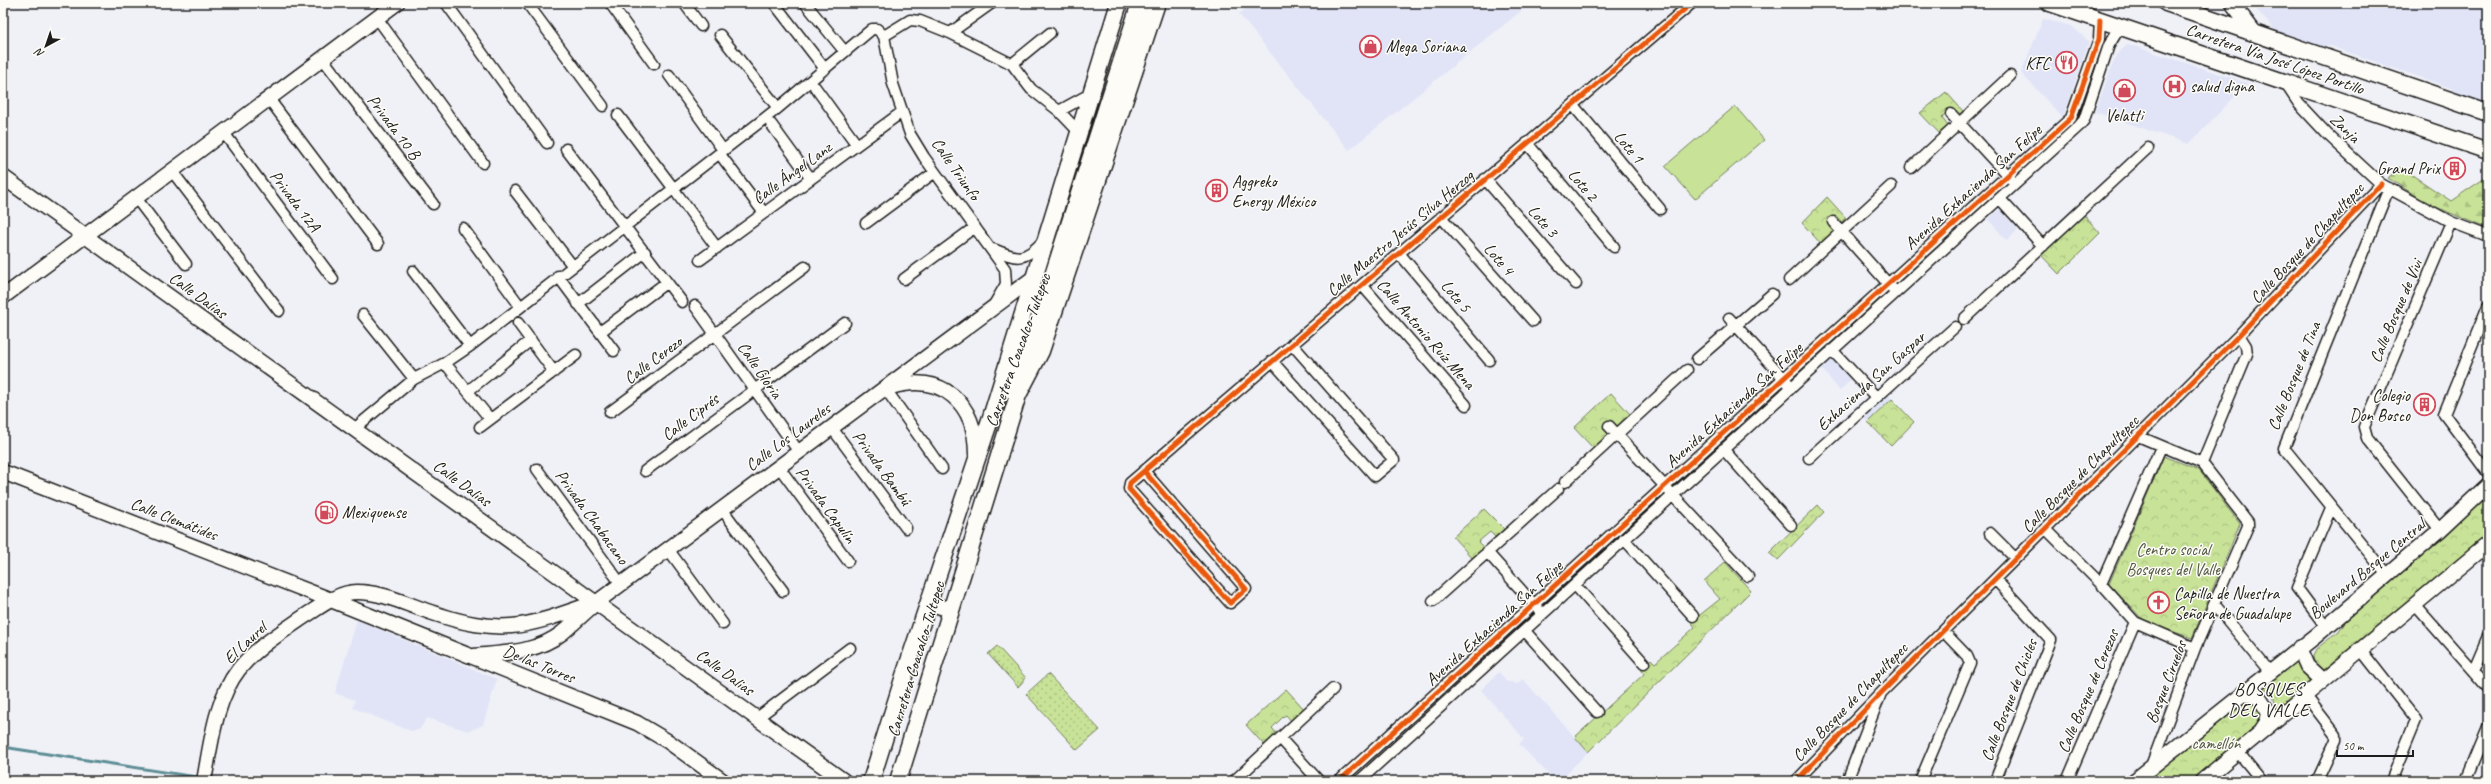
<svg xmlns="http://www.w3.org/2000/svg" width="2491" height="784" font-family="Caveat,sans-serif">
<defs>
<pattern id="grass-dots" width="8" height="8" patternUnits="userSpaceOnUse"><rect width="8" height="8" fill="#c8e298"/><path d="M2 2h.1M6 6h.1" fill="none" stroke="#abc182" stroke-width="1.8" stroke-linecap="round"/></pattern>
<pattern id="forest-firs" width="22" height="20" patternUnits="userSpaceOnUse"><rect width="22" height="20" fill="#c8e298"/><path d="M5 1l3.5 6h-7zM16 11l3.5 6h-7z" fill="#abc182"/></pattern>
<pattern id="park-crowns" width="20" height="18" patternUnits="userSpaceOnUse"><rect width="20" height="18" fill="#c8e298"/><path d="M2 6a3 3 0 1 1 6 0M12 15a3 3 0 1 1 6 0" fill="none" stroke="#abc182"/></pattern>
</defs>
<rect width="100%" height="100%" fill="#f0f1f7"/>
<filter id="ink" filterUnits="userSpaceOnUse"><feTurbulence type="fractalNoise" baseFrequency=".025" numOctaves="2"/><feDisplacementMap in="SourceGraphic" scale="8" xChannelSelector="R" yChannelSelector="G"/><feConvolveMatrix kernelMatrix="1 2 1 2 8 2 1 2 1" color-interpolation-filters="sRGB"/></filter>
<g filter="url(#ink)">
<path fill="#e0e4f6" d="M1253,3H1531L1349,150L1239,14Z
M2251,3H2488V104L2458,94L2451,88L2330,46L2314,49L2277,33Z
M2043,19L2072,26L2089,42L2063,118L2021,73Z
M2128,44L2248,83L2189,144L2095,112L2116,55Z
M2000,209L2018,230L2007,241L1988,219Z
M1833,358L1851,379L1840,391L1821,368Z
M1887,393L1892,399L1868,422L1863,417Z
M357,620L497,679L483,725L468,731L427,718L419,730L411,731L353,708L355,700L335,693Z
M1499,672L1506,681L1517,684L1523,679L1588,752L1559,781H1555L1519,744L1524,739L1481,690Z"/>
<path fill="url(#grass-dots)" stroke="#727f5a" d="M997,646L1026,678L1018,687L988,654Z
M1048,674L1100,730L1077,750L1026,694Z"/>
<path fill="url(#forest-firs)" stroke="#727f5a" d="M2400,167L2451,201L2488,176V229L2429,204L2388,178Z"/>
<path fill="url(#park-crowns)" stroke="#727f5a" d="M1946,92L1963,111L1957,116L1950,111L1942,118L1948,126L1939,133L1920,113Z
M1827,197L1846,218L1821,244L1802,223Z
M2084,215L2100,233L2059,274L2041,255Z
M1611,393L1630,414L1593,448L1574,428Z
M1892,399L1914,422L1891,446L1868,422Z
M2164,456L2199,470L2240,524L2192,638L2145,622L2109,584Z
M2488,496V539L2335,669L2322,671L2314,663L2313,655L2316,649L2338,632L2350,615Z
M1818,505L1824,512L1778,560L1769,553Z
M1484,509L1504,529L1495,537L1490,532L1478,542L1484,548L1472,558L1453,537Z
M1725,562L1751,591L1588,752L1575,737L1644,674L1641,669L1651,659L1655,663L1695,627L1691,622L1720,599L1704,581Z
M2296,655L2316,684L2278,715L2273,695L2262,687Z
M1286,689L1305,710L1294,724L1286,715L1284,716L1272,728L1277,734L1265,746L1246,725Z
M2250,696L2264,714L2258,723L2196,781H2144Z"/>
<path fill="#c8e298" stroke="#727f5a" d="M1735,106L1764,140L1695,199L1665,166Z"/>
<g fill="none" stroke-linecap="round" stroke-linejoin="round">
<path stroke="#5d8d95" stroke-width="3" d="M3,747L196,777"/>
<defs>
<path id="street" d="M446,3L547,143
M527,3L603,106
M610,3L654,64
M684,3L701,26
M774,3L825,69
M805,3L845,52
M377,18L483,163
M950,33L992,3
M720,35L778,108
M884,36L893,84L910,134L924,157L1005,269L1006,284L995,303
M884,36L910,20L920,21L950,33L1012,64L1031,89L1059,111L1078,131
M323,59L433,204
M1012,64L1050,33
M669,75L723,150
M2285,83L2299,104L2327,134L2381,184L2451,222L2488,236
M815,87L857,145
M269,99L378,244
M1573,105L1660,209
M1059,111L1090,94
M1951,114L2011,179
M618,115L674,189
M771,124L811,179
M224,133L333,279
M1527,143L1614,247
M566,149L682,302
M722,157L764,213
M1911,168L2010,76
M172,171L279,311
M1485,179L1576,284
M515,191L572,265
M678,195L717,248
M136,198L186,264
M2000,199L2043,246
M1441,217L1533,321
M1833,222L1892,288
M866,223L935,172
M463,228L520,306
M993,249C1017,259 1024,262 1043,241
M1399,253L1489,360
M700,260L902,112
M413,271L470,346
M558,276L614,351
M904,279L975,227
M1789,280L1891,186
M1362,285L1466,405
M578,304L645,252
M695,306L799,452
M2488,306L2444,414L2488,473
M363,315L414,379
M1729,318L1788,383
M1964,319L2148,148
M518,323L554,372
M600,332L667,282
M1832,350L1876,397
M1697,359L1772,294
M1272,361L1375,476L1394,460L1292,344
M445,363L490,419
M885,388L942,469
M468,391L531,340
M610,412L805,267
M1609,426L1748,576
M480,427L576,355
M832,428L906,528
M354,429L414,379L445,363L470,346L778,108L872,29H877L884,36
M2138,436L2202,463L2248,522V526L2195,648L2151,766
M1723,449L1791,525
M1809,458L1955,327
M2202,463L2247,354L2246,346L2239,335
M779,467L848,561
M537,469L621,584
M645,471L845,323
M1144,471L1246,589L1230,603L1129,489L1130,483L1144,471L1692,3
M1565,482L1687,370
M722,509L783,591
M2046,529L2101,584L2135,622L2195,648
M2440,530L2367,438L2364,427L2451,222
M1990,533L2015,558
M1624,539L1693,616
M668,549L723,624
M1487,552L1539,610
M2387,575L2284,448L2389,188
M2101,584L2161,447
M1575,585L1644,663
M1433,601L1558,489
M2215,605L2269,671
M2415,605L2488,688
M2326,627L2297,588L2331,508
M1525,631L1597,712
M2361,650L2416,720L2391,781
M2473,671L2488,636
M2306,696L2336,735V740L2317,781
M757,718L850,648
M1280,738L1319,781
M2238,752L2262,781
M1234,781L1333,689
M1339,781L2071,118L2099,39L2100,20
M1359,781L2079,126L2084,120L2109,45L2120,27
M1796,781L1883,691L2239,335L2381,184
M1847,781L1880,696
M1920,781L1970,663L1967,656L1943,631
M1995,781L2051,640L1995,579
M2067,781L2135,622
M2466,781L2488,728"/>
<path id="secondary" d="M2232,3L2255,33
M3,177L844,781
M3,297L397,3
M891,387C942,372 976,403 976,454
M3,472L331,600L637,723L669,742L723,781
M928,603L951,610
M2299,648L2307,666L2323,681
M474,656C505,653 536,653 562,633C574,623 585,612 597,602L1033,278
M2243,693L2258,696L2269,713L2267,722L2261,731
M204,781C211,744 215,700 239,669C257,647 282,632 305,616C320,607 338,592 357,592C382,592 406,604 430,612C501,636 523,628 591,604
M2134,781L2317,635L2440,530L2488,485
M2202,781L2488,544"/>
<path id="primary" d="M2050,3L2488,151
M2166,3L2488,113
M1006,390L1032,341L1140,3
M871,781L904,676L992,414L1119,3
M898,781L1018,395L1041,351L1157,3"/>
</defs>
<use href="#street" stroke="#1c1c1c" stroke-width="13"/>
<use href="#secondary" stroke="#1c1c1c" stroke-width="17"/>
<use href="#primary" stroke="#1c1c1c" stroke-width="19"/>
<use href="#street" stroke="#fdfcf7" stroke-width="10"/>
<use href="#secondary" stroke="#fdfcf7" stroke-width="14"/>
<use href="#primary" stroke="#fdfcf7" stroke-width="16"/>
<defs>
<path id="cycleway" d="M1144,471L1246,589L1230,603L1129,489L1130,483L1144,471L1692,3
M1339,781L2071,118L2099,39L2100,20
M1796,781L1883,691L2239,335L2381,184"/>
</defs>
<use href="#cycleway" stroke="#fdfcf7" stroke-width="8"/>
<use href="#cycleway" stroke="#e8590c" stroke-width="5"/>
</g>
</g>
<defs>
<symbol id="shop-ring" viewBox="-11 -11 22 22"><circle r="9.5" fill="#fdfcf7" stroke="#d1495b" stroke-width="1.5"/><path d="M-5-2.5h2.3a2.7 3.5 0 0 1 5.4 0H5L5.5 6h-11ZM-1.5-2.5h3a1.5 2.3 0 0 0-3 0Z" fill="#d1495b"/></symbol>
<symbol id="restaurant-ring" viewBox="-11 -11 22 22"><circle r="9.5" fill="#fdfcf7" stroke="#d1495b" stroke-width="1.5"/><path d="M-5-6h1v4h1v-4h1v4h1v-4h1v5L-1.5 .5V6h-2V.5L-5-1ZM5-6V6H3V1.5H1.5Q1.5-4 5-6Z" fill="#d1495b"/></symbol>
<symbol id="hospital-ring" viewBox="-11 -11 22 22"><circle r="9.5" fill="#fdfcf7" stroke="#d1495b" stroke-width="1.5"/><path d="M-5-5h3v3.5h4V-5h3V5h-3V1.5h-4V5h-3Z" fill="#d1495b"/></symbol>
<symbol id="building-ring" viewBox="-11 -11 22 22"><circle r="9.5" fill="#fdfcf7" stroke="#d1495b" stroke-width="1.5"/><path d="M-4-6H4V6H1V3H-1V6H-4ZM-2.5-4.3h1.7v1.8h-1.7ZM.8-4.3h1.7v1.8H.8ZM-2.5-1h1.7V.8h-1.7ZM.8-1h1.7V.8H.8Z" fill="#d1495b"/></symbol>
<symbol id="fuel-ring" viewBox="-11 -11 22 22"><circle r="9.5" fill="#fdfcf7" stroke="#d1495b" stroke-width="1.5"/><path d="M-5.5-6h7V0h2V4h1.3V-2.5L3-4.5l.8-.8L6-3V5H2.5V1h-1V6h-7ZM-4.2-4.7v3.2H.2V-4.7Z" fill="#d1495b"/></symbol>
<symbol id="church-ring" viewBox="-11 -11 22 22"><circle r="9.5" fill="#fdfcf7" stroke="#d1495b" stroke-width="1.5"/><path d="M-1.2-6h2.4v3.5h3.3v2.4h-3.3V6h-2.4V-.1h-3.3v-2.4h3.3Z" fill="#d1495b"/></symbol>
</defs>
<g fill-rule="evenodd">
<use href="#shop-ring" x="1358" y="34" width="25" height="25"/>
<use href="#restaurant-ring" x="2054" y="50" width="25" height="25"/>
<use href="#hospital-ring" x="2162" y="74" width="25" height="25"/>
<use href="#shop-ring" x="2112" y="78" width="25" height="25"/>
<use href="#building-ring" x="2442" y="156" width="25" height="25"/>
<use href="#building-ring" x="1204" y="178" width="25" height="25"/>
<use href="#building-ring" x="2412" y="392" width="25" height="25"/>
<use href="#fuel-ring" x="314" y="500" width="25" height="25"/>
<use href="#church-ring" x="2146" y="590" width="25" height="25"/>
</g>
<g text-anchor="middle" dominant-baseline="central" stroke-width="3" stroke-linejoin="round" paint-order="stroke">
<g font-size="17" fill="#1c1c1c" stroke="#fdfcf7" text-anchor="start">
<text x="1386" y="46">Mega Soriana</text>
<text x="2050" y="63" text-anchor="end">KFC</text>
<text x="2190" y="86">salud digna</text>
<text x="2124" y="115" text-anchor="middle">Velatti</text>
<text x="2440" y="168" text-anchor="end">Grand Prix</text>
<text x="1232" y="181">Aggreko<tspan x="1232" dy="20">Energy México</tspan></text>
<text x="2410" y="395" text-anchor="end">Colegio<tspan x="2410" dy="20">Don Bosco</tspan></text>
<text x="342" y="512">Mexiquense</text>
<text x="2174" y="593">Capilla de Nuestra<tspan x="2174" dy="20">Señora de Guadalupe</tspan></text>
</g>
<g font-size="17" fill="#1c1c1c" stroke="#fdfcf7">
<text transform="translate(2275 59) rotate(19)">Carretera Vía José López Portillo</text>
<text transform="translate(394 127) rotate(53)">Privada 10 B</text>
<text transform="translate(2345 128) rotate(44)">Zanja</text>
<text transform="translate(1629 147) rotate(50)">Lote 1</text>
<text transform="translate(956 169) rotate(55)">Calle Triunfo</text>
<text transform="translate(792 173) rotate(-36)">Calle Ángel Lanz</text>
<text transform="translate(1583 185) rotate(50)">Lote 2</text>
<text transform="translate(1973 187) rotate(-42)">Avenida Exhacienda San Felipe</text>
<text transform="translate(295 201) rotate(53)">Privada 12A</text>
<text transform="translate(1543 221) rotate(49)">Lote 3</text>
<text transform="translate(1400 233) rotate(-40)">Calle Maestro Jesús Silva Herzog</text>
<text transform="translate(2307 243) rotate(-47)">Calle Bosque de Chapultepec</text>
<text transform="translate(1499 259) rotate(49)">Lote 4</text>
<text transform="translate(198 295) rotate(36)">Calle Dalias</text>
<text transform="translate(1456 296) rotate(50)">Lote 5</text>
<text transform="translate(2396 311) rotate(-67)">Calle Bosque de Vivi</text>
<text transform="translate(1426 334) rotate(49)">Calle Antonio Ruíz Mena</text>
<text transform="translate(1018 350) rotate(-70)">Carretera Coacalco-Tultepec</text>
<text transform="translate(653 360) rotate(-37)">Calle Cerezo</text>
<text transform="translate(760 370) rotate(55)">Calle Gloria</text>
<text transform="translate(2294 376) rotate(-68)">Calle Bosque de Tina</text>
<text transform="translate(1871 381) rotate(-42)">Exhacienda San Gaspar</text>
<text transform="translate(1734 405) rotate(-42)">Avenida Exhacienda San Felipe</text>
<text transform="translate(690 417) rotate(-37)">Calle Ciprés</text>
<text transform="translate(788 437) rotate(-37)">Calle Los Laureles</text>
<text transform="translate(882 468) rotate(54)">Privada Bambú</text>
<text transform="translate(2080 474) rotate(-45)">Calle Bosque de Chapultepec</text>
<text transform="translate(462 483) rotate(36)">Calle Dalias</text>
<text transform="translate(826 505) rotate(54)">Privada Capulín</text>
<text transform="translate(592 517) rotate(54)">Privada Chabacano</text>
<text transform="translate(174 519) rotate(21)">Calle Clemátides</text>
<text transform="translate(2367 569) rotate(-40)">Boulevard Bosque Central</text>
<text transform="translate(1494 623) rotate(-42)">Avenida Exhacienda San Felipe</text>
<text transform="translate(245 643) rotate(-44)">El Laurel</text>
<text transform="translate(916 659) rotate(-73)">Carretera Coacalco-Tultepec</text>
<text transform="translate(539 664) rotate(22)">De las Torres</text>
<text transform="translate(725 672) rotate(36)">Calle Dalias</text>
<text transform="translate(2166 682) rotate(-69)">Bosque Ciruelos</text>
<text transform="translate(2088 691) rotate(-67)">Calle Bosque de Cerezos</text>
<text transform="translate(2009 700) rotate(-69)">Calle Bosque de Chicles</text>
<text transform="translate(1850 702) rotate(-46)">Calle Bosque de Chapultepec</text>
</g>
<g font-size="17" fill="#505741" stroke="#fdfcf7">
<text x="2173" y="549">Centro social<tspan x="2173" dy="20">Bosques del Valle</tspan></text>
<text x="2216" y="743">camellón</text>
</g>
<g font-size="18" letter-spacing="1" fill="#1c1c1c" stroke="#fdfcf7">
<text x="2269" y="689">BOSQUES<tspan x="2269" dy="21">DEL VALLE</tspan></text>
</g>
</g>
<rect width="2491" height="784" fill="none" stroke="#fdfcf7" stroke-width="16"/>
<rect x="8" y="8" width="2475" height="768" fill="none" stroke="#1c1c1c" stroke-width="1.5" filter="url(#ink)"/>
<g transform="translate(46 46) rotate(220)" stroke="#fdfcf7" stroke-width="3" paint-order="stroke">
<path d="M0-3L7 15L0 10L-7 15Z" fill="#1c1c1c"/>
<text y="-6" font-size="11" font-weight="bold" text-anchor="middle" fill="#1c1c1c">N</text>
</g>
<path d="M2337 750v6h76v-6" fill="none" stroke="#1c1c1c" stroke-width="2"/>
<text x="2343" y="750" font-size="12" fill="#1c1c1c" stroke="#fdfcf7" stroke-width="3" paint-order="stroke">50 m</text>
</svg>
